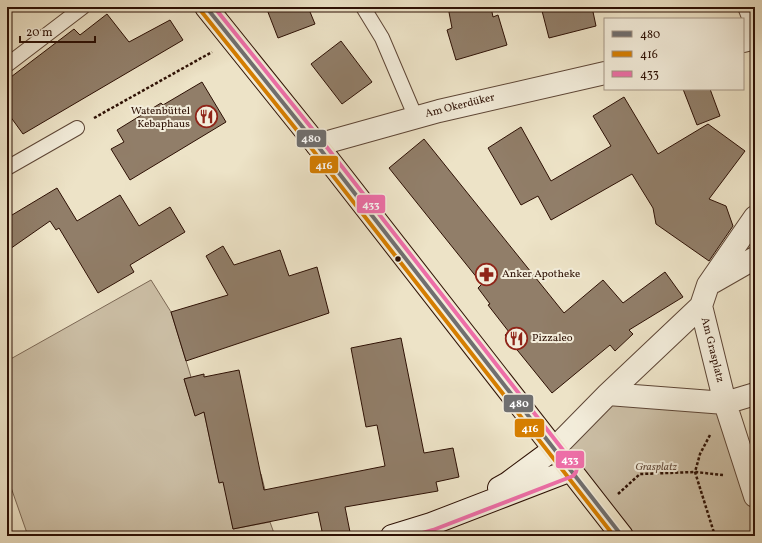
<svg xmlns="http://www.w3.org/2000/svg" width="762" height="543" font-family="Vollkorn,serif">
<rect width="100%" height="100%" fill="#ede3c7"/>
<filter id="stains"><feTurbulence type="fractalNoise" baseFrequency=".005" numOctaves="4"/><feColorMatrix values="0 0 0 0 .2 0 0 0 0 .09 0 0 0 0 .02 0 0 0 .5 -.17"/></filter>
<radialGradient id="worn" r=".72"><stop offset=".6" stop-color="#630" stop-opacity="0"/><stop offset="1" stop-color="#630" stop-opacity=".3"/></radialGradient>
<path fill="#ccbfa6" stroke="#7c6855" d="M151,280L171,312L191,377L184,379L195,415L204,412L219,482L261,474L265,490L227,497L233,529L270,522L275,536H28L7,476V361Z
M608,394L725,403L755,496V536H622L554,449Z"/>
<path fill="#917e69" stroke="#2d1004" d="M266,7H308L315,24L278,38Z
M448,7H491L493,17L498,15L507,45L456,60L447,30L452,28Z
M541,7H592L596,26L549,38Z
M107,14L129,42L170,20L183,40L23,134L7,112V80L74,29L80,35Z
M341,41L372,82L342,104L311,64Z
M202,82L226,122L130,180L111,149L124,142L117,130L161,103L163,105Z
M683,89H710L720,116L697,125Z
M624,97L658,154L708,124L745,151L709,199L726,206L733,226L709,261L656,224L653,208L632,174L551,220L538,196L521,205L488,148L521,127L551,181L611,146L593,116Z
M424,139L564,313L603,280L623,303L665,272L683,297L629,330L633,334L615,351L610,345L552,393L505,335L509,332L488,305L490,304L478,288L482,284L389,168Z
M57,188L77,221L120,195L139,226L170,207L185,232L130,265L134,272L98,293L59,228L56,230L50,221L7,251V218Z
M223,246L234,265L280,250L289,276L317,267L329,313L186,361L171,312L228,295L206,256Z
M401,338L424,453L453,448L459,477L436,482L438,491L345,507L350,532L331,536H323L318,512L233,529L223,482L219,483L204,412L195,416L184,379L204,374V377L239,370L264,490L385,466L377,425L366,427L351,348Z"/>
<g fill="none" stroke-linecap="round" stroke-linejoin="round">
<defs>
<path id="service" d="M363,7L382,38L416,118
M745,7L750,20L752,39
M7,65L83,7
M7,168L77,128"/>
<path id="minor" d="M743,41L755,38
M317,145L439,111L605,73
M713,282L755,258
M701,306L725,403L755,496
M608,394L725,403L755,394
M554,449L608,394L701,306L708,285L755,217"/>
<path id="secondary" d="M499,488L508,483L554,449
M392,536L431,524L571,470"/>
<path id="primary" d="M206,7L317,145L622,536"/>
</defs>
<use href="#service" stroke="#5d4535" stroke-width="16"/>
<use href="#minor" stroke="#5d4535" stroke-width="24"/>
<use href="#secondary" stroke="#2d1004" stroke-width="24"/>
<use href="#primary" stroke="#2d1004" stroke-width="24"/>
<path stroke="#2d1004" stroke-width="2.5" stroke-dasharray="3 2" stroke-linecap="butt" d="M94,118L212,52
M710,435L700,454L695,472L715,536
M618,494L640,474L695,472L723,475"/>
<use href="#service" stroke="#f3eddb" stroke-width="14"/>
<use href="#minor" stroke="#f3eddb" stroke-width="22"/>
<use href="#secondary" stroke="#f3eddb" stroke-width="22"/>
<use href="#primary" stroke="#ede3c7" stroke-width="22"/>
<defs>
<path id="bus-1" d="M206,7L317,145L622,536"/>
<path id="bus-2" d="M201,11L312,149L614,536"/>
<path id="bus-3" d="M214,7L322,141L577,468L576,472L573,476L433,530L412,536"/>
</defs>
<use href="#bus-1" stroke="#f3eddb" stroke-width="7"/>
<use href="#bus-2" stroke="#f3eddb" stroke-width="7"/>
<use href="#bus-3" stroke="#f3eddb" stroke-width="7"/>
<use href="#bus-1" stroke="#706f6f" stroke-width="4"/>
<use href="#bus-2" stroke="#d57e01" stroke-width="4"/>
<use href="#bus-3" stroke="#ed6ea7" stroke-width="4"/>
</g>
<defs>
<symbol id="restaurant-ring" viewBox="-11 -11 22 22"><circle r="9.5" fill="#f3eddb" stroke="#8f2418" stroke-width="1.5"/><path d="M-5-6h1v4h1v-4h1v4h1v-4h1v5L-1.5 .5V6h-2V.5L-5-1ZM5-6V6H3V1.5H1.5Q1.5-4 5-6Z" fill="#8f2418"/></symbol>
<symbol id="pharmacy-ring" viewBox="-11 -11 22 22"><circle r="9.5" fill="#f3eddb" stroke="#8f2418" stroke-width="1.5"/><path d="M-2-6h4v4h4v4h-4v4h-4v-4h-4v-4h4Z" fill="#8f2418"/></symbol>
</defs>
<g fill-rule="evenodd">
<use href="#restaurant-ring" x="194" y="104" width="25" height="25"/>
<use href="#pharmacy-ring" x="474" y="262" width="25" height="25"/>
<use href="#restaurant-ring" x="504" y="326" width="25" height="25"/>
</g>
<circle fill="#2d1004" stroke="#f3eddb" stroke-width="1.5" cx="398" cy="259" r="3.5"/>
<g text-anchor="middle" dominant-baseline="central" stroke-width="4" stroke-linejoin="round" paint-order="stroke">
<g font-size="11" fill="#2d1004" stroke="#f3eddb">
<text transform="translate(460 106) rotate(-14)">Am Okerdüker</text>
<text transform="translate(712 350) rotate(76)">Am Grasplatz</text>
</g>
<g font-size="11" fill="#2d1004" stroke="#f3eddb" text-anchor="start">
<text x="190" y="111" text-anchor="end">Watenbüttel<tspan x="190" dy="13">Kebaphaus</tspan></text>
<text x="502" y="274">Anker Apotheke</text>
<text x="532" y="338">Pizzaleo</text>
</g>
<g font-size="11" font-style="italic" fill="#654d3d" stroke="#f3eddb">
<text x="656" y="467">Grasplatz</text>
</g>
</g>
<g stroke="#f3eddb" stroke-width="1.5">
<rect x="296" y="129" width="31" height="19" rx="4" fill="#706f6f"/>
<rect x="309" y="155" width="30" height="19" rx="4" fill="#d57e01"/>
<rect x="356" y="194" width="30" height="20" rx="4" fill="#ed6ea7"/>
<rect x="503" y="394" width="31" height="19" rx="4" fill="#706f6f"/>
<rect x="514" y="418" width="31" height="20" rx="4" fill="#d57e01"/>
<rect x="555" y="450" width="30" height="19" rx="4" fill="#ed6ea7"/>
</g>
<g font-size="11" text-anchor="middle" font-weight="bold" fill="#fff">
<text x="311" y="142">480</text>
<text x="324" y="169">416</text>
<text x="371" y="208">433</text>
<text x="519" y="407">480</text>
<text x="530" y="432">416</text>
<text x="570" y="463">433</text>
</g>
<rect width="762" height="543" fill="none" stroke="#ede3c7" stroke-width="24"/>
<rect x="8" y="8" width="746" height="527" fill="none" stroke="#2d1004" stroke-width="2"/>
<rect x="12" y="12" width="738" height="519" fill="none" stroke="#2d1004"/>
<rect x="604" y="18" width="140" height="72" fill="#f3eddb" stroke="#a49585"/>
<rect x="612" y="31" width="20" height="6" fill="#706f6f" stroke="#a49585"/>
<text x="640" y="38" font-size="12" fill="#2d1004">480</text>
<rect x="612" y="51" width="20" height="6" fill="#d57e01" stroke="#a49585"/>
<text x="640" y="58" font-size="12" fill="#2d1004">416</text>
<rect x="612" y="71" width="20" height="6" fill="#ed6ea7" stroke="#a49585"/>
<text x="640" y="78" font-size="12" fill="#2d1004">433</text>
<path d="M20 36v6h75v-6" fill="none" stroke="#2d1004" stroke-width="2"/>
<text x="26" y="36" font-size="12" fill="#2d1004" stroke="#f3eddb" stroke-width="3" paint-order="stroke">20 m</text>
<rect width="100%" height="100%" filter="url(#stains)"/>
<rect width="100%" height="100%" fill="url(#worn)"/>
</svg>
